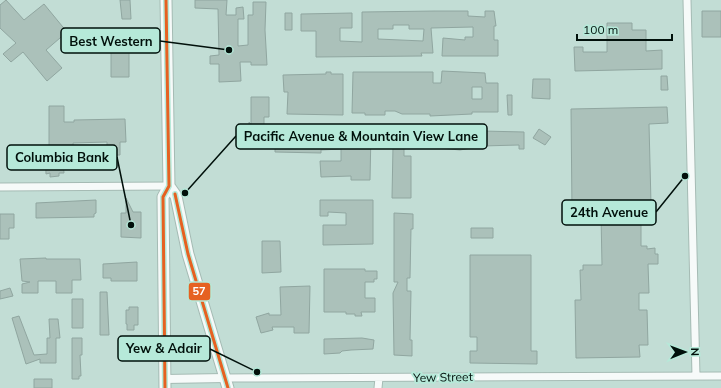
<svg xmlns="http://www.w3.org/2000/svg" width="721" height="388" font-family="Mulish,sans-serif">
<rect width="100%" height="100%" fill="#c2ddd5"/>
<path fill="#abc1ba" stroke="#90a6a0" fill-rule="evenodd" d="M6,0L24,20L44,4L67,32L46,50L62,68L47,81L23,52L11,62L3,54L16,43L0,28V5Z
M120,0H130L131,19H122Z
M195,0H227L226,15H236V8L243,7L244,19H238V46L248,45V15H253V2H266L265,30L267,65H251V62H240L241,81L219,82V64H210V56L219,55L218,9L195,8Z
M435,11H468V16L485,17V11H494L496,26H494V40H498V56H442L443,38L465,40V37H473V27L431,28L433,53H421L422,56L316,57V31H301V14L352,13V28H340V41L362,42V12ZM393,25H409V29H424L423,41L378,39V29H393Z
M702,11H721V37H702Z
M285,13H292V30H285Z
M607,23H632V30H646V51L662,50V69L575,71L574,47H583V52H607Z
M111,50H129V77H111Z
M442,71L485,73L486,83H498V112H472V114L430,116V114H402L395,111H385V115H365V113H352L353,72H433V83H441ZM472,87H482V99H472Z
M326,72H331V74H343V115L287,114L288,92H284L283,75L326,74Z
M661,76H667L668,90H661Z
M533,79H550V99L532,98Z
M507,95H512V115H508Z
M251,97H269V117H264V126H254L270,139H249V122L251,124Z
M49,106H64V122H74V120L125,119L126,142H120V155H107V142L73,143L74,162H63L64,173H59V176L50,177V173L46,174L45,146H49Z
M667,107L668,123L649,124L651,204L578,206V211H572L571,109Z
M539,129L551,137L545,145L533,138Z
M420,131V134H430V131H471V133H482V131L524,132V149H519V145L482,146V142H471V148L460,150L430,147V143L404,145V156H411V198H392L393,146H388L387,132Z
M371,132L370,180H351V176L321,177L320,161H341V149L321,150V153L275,152V133Z
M126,198L133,212H141V238L121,237V213H126Z
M96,200V213L94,214V217L36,218V203Z
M320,200H373V244L323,245V225H346V213L328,212V216H320Z
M394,213L413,214V229H411L410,278H407V291H411L410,340H412V356L394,355L393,293L398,282H394Z
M0,214H14V228H9V239H0Z
M641,214V246H647V249L655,248V254H658V264H648L649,293H639V310H647L648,345H639L640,357L576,358L575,300H581L580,270H583V265H602L601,215Z
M471,228H493V238H471Z
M262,241H280L281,272L262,273Z
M470,255H531V351H537V364L470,363V351H477V337H470Z
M46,258V259H80L81,280H72V293H56V281H38V293H22V284L30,282L22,281L20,259Z
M137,262V281H111V278H103V264Z
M324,269H365V271H377V279H374V282H365V298H375V312H361L362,316H355V314H346V312H324Z
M310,286L309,333H294V327H272L273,330L261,333L256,317L269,313V315H281L280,287Z
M10,288L13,296L0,299V291Z
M100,292H107L109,335H100Z
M72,299H83V328H72Z
M129,307H138V325H134V330H127V324H126V310H129Z
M19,316L34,355L47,354V338H50L49,319H58L60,338H56V363H40V359L26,364L12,318Z
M72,338H82V355H80L81,376H79V379H72Z
M362,338L374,340L373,349L351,350L342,351L340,353L324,354V339Z
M34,379H52V388H34Z"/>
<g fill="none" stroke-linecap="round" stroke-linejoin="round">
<defs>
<path id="minor" d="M687,0L696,376
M0,187L169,186
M225,378L721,376
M378,388L379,378"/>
<path id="tertiary" d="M165,379L225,378"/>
<path id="trunk" d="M169,186L176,196L188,254L228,388
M165,388L163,197L169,186L166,0"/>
</defs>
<use href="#minor" stroke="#a5bbb4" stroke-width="9"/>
<use href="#tertiary" stroke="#a5bbb4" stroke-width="10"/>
<use href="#trunk" stroke="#a5bbb4" stroke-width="13"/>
<use href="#minor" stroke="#f6faf9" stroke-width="7"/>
<use href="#tertiary" stroke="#f6faf9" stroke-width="8"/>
<use href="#trunk" stroke="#f6faf9" stroke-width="11"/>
<defs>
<path id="bus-1" d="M175,194L188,254L228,388
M165,388L163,197L169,186L166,0"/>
</defs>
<use href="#bus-1" stroke="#b6e9d9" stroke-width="6"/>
<use href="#bus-1" stroke="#e66121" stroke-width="3"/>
</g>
<g text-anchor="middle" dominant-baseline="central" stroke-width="4" stroke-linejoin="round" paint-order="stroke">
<g font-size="12" fill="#01100b" stroke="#b6e9d9">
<text transform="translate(443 377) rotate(-1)">Yew Street</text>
</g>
</g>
<path fill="none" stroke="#01100b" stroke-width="1.5" d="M229 50L160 41M185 193L236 136M131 225L117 157M685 176L656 212M257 372L210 349"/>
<g fill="#01100b" stroke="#b6e9d9" stroke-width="1.5">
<circle cx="229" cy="50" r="4"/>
<circle cx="185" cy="193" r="4"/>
<circle cx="131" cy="225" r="4"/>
<circle cx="685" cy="176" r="4"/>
<circle cx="257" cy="372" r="4"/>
</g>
<g fill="#b6e9d9" stroke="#01100b" stroke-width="1.5">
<rect x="61" y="28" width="99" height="25" rx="4"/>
<rect x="236" y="124" width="251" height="25" rx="4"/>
<rect x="7" y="145" width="110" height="25" rx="4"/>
<rect x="562" y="200" width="94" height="25" rx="4"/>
<rect x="118" y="336" width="92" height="25" rx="4"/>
</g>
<g font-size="13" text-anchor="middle" font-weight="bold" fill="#01100b">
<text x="111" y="46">Best Western</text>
<text x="361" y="141">Pacific Avenue &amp; Mountain View Lane</text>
<text x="62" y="162">Columbia Bank</text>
<text x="609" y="217">24th Avenue</text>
<text x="164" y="353">Yew &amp; Adair</text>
</g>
<rect stroke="#b6e9d9" stroke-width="1.5" x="188" y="282" width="23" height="19" rx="4" fill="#e66121"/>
<g font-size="11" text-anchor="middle" font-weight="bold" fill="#fff">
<text x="199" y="295">57</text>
</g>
<g transform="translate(685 352) rotate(89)" stroke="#b6e9d9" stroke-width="3" paint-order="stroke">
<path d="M0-3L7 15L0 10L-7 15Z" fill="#01100b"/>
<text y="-6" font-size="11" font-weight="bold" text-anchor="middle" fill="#01100b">N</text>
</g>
<path d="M577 34v6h95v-6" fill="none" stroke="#01100b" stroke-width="2"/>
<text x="583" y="34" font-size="12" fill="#01100b" stroke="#b6e9d9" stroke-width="3" paint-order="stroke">100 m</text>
</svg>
